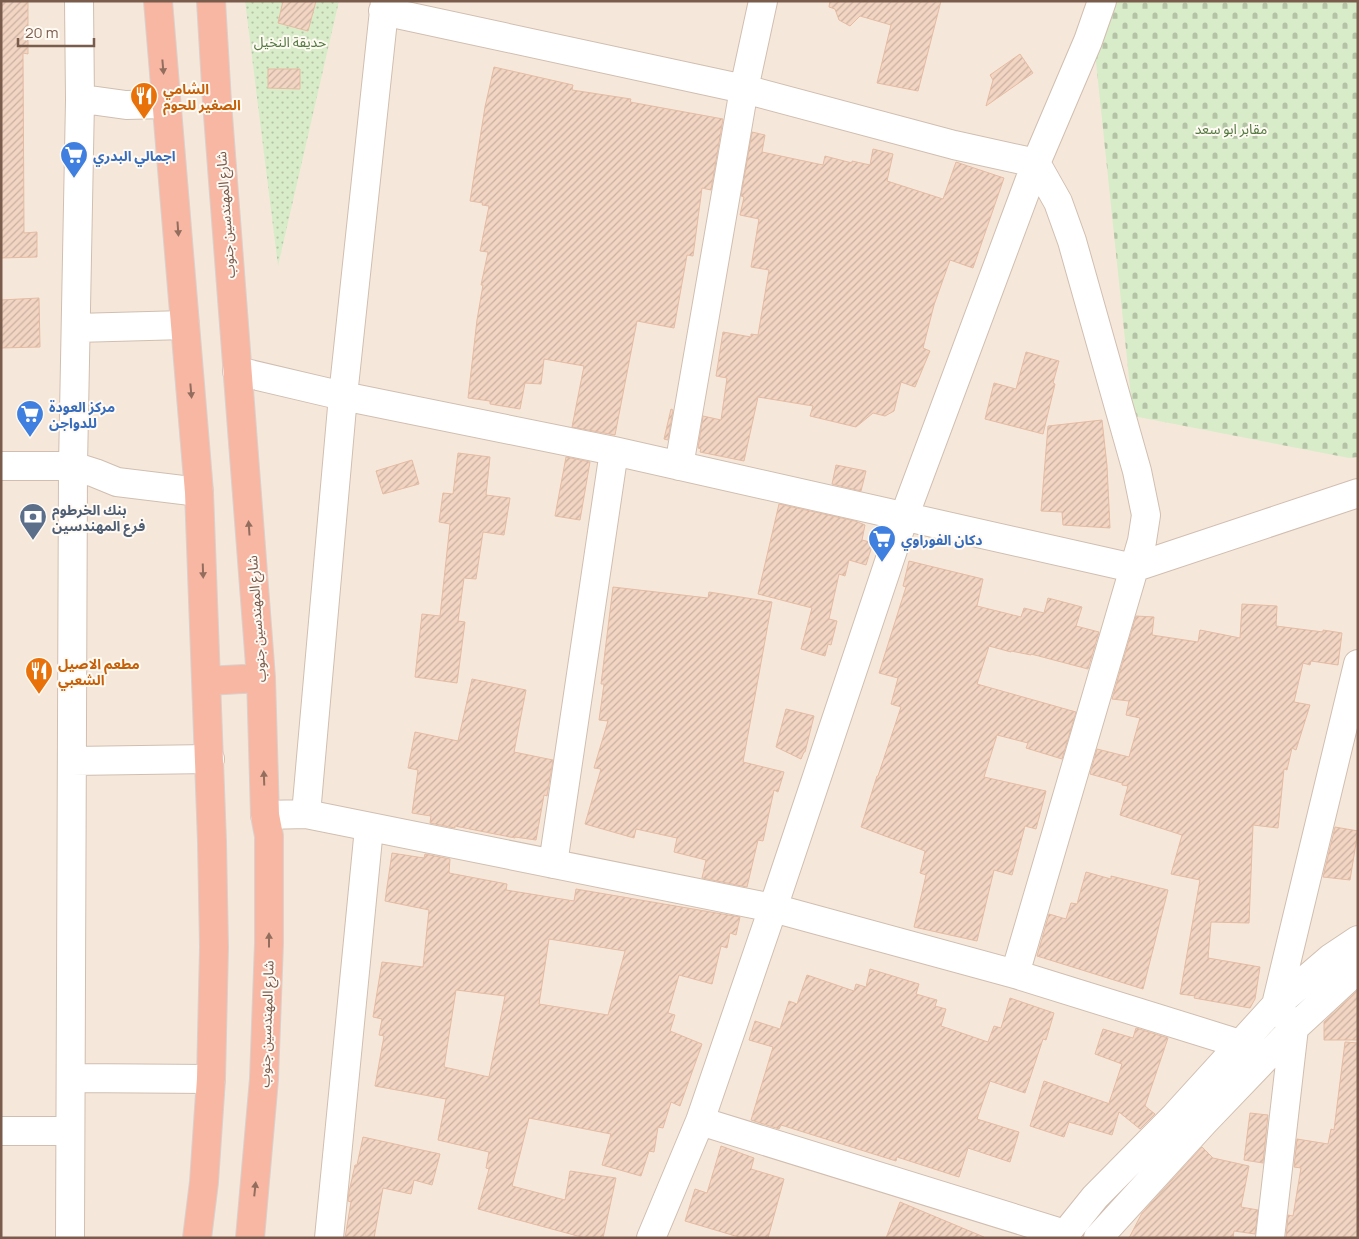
<svg xmlns="http://www.w3.org/2000/svg" width="1359" height="1239" font-family="Manrope,'Noto Sans Arabic',sans-serif">
<defs>
<pattern id="grass-dots" width="8" height="8" patternUnits="userSpaceOnUse" patternTransform="scale(1.25)"><rect width="8" height="8" fill="#d8ecc9"/><path d="M2 2h.1M6 6h.1" fill="none" stroke="#b4c2a5" stroke-width="1.8" stroke-linecap="round"/></pattern>
<pattern id="cemetery-stones" width="16" height="16" patternUnits="userSpaceOnUse" patternTransform="scale(1.25)"><rect width="16" height="16" fill="#d8ecc9"/><path d="M2 7V4a2 2 0 0 1 4 0v3zM10 15v-3a2 2 0 0 1 4 0v3z" fill="#b4c2a5"/></pattern>
<pattern id="building-hatch" width="6" height="6" patternUnits="userSpaceOnUse" patternTransform="scale(1.25)"><rect width="6" height="6" fill="#f3d5c3"/><path d="M-1 1l2-2M0 6l6-6M5 7l2-2" fill="none" stroke="#cab0a1"/></pattern>
</defs>
<rect width="100%" height="100%" fill="#fdf6ec"/>
<path fill="#f5e8da" d="M1,1H1358V1238H1Z"/>
<path fill="url(#grass-dots)" d="M245,1H339L278,266Z"/>
<path fill="url(#cemetery-stones)" d="M1102,1H1358V457L1349,458L1133,416L1092,24Z"/>
<path fill="url(#building-hatch)" stroke="#e6bba3" fill-rule="evenodd" d="M1,1H28V54L23,53L24,233L37,232V257L1,258Z
M283,1H316L308,31L278,23Z
M830,1H941L918,91L877,83L891,25L860,16L850,26L839,20L835,9L829,7Z
M1020,54L1033,73L986,106L993,80L990,75Z
M494,67L573,85L572,90L631,99L630,102L723,119L711,190L702,188L693,256L687,255L674,328L637,321L615,435L572,427L584,366L544,359L541,384L525,383L520,409L490,404V401L468,398L477,320L483,285H481L488,252L480,251L489,206L482,205L483,203L470,201L485,107Z
M268,69H300V89L268,88Z
M752,132L765,135L762,152L823,165L825,156L852,163V161L870,165L873,149L893,154L887,181L943,199L956,162L1004,178L973,268L950,260L934,305L923,348L930,351L915,387L901,382L894,411L885,416L873,413L856,427L810,416L813,406L758,397L744,461L700,452L701,449L698,448L703,416L721,420L727,378L716,376L723,332L751,337V334L758,335L769,270L751,267L759,219L740,215L744,197L741,196Z
M39,298L40,347L1,348V300Z
M1026,352L1059,361L1053,383L1055,384L1043,434L985,419L994,383L1016,389Z
M671,409L673,410L668,440L664,439Z
M1102,420L1107,466L1110,528L1063,525L1062,512L1041,511L1048,426Z
M458,453L490,457L486,495L510,498L504,535L483,532L476,579L464,578L458,621L465,622L457,683L415,677L422,614L440,616L450,524L439,522L443,493L453,494Z
M566,457L590,462L580,520L555,516Z
M412,460L419,484L383,494L376,471Z
M836,465L866,471L861,491L832,484Z
M779,504L855,521L865,525L862,540L873,543L866,565L849,560L845,576L839,574L829,619L837,621L831,645L828,644L825,656L801,649L812,608L758,594Z
M909,561L983,579L977,606L1021,617L1024,608L1044,613L1048,598L1082,607L1076,626L1099,632L1088,669L1031,654V655L1011,651V652L989,646L977,684L1076,712L1062,759L1026,748L1028,743L997,735L984,777L1046,791L1036,829L1025,826L1012,875L994,870L977,941L914,927L926,875L920,873L925,851L861,827L877,776H878L901,707L891,704L898,678L879,673L906,587L903,586Z
M613,587L708,598L709,592L772,602L743,762L784,772L778,792L774,790L763,841L758,840L747,887L702,878L706,860L674,852L677,838L636,829L634,838L585,824L601,769L594,768L608,721L599,720L604,684H601Z
M1242,604L1277,606L1276,626L1323,632V630L1342,633L1338,665L1311,661L1310,665L1303,663L1294,702L1310,705L1296,750L1292,748L1287,770L1284,769L1278,828L1253,825L1249,923L1211,922L1208,958L1260,967L1255,999L1250,1008L1194,998L1195,996L1180,994L1200,880L1171,874L1182,835L1120,815L1128,786L1122,785V783L1090,774L1097,749L1129,757L1140,718L1126,715L1129,701L1112,699L1136,616L1154,617L1152,635L1198,642L1200,630L1240,638Z
M472,679L526,690L514,752L553,760L547,796L544,795L536,840L515,837V838L455,826V828L430,823L431,816L412,813L418,770L408,768L415,732L458,741Z
M786,709L814,716L805,752H804L801,759L776,747Z
M1335,827L1358,831L1350,880L1323,877Z
M392,853L424,858L425,854L450,859L449,873L507,884L506,890L574,901L576,889L740,917L736,935L730,933L727,948L721,946L712,984L679,975L668,1013L675,1015L670,1031L702,1044L680,1106L671,1102L663,1128L658,1127L654,1152L649,1151L641,1176L602,1165L611,1134L529,1118L512,1186L565,1200L570,1171L616,1178L603,1238H585L478,1209L489,1169L486,1168L489,1152L438,1140L446,1099L375,1086L384,1036L379,1035L382,1019L373,1017L382,962L423,967L429,910L385,901ZM549,939L625,951L608,1015L539,1004ZM456,990L505,996L489,1077L444,1067Z
M1086,872L1111,879V876L1168,890L1143,989L1037,956L1049,914L1066,919L1071,903L1077,904Z
M870,969L919,984L916,994L937,1000L935,1006L946,1009L941,1026L988,1042L994,1026L1001,1028L1010,998L1054,1013L1046,1040L1043,1039L1025,1093L990,1081L977,1119L1019,1132L1010,1162L968,1148L959,1177L897,1157L896,1161L781,1125L779,1129L751,1120L773,1047L749,1040L755,1021L780,1029L789,1001L797,1004L807,975L854,991L856,984L866,987Z
M1358,990V1040H1324V1022Z
M1136,1028L1168,1038L1145,1106L1155,1114L1140,1129L1119,1112L1112,1135L1069,1122L1064,1137L1030,1126L1044,1081L1110,1104L1109,1103L1122,1064L1095,1054L1103,1029L1133,1038Z
M1345,1042L1358,1043V1238H1286L1288,1215L1293,1216L1301,1168L1294,1167L1297,1139L1328,1144L1331,1129L1334,1130Z
M1250,1113L1268,1115L1263,1163L1244,1160Z
M363,1137L440,1154L432,1185L414,1180L411,1194L383,1188L374,1238H345L351,1202L348,1201L349,1192L355,1165H357Z
M721,1146L754,1158L751,1169L784,1179L768,1238H742L685,1221L695,1189L707,1193Z
M1202,1147L1213,1158L1249,1166L1241,1207L1258,1210L1255,1234L1234,1231L1233,1238H1129L1142,1213Z
M900,1202L984,1237V1238H886Z"/>
<g fill="none" stroke-linecap="round" stroke-linejoin="round">
<defs>
<path id="street" d="M79,1L80,100
M383,11L744,89L954,145L1036,163L1058,202L1072,241L1137,471L1146,515L1142,541L1015,974
M76,328L185,325
M237,371L343,396L614,451L1133,568L1358,493
M1,466H73L95,473L117,482L199,492
M679,466L744,89L763,1
M72,761L210,759
M306,814L343,396L385,1
M265,815L306,814L773,908L1015,974L1240,1044
M553,864L614,451
M71,1078L211,1079
M700,1121L1065,1234
M1,1131H70
M70,1238L73,466L80,100H90L126,105L166,104
M329,1238L369,828
M651,1238L700,1121L773,908L904,517L1036,163L1088,41L1102,1
M1062,1238L1095,1197L1175,1116L1276,1005L1331,958L1358,940
M1098,1238L1204,1122L1294,1028L1358,969
M1270,1238L1294,1028L1276,1005L1358,664"/>
<path id="highway" d="M158,1L199,492L212,842L214,947L211,1079L204,1182L197,1238
M211,1L217,102L261,678L265,815L269,836V943L264,1079L250,1238
M207,681L261,678"/>
</defs>
<use href="#street" stroke="#d1beb0" stroke-width="30"/>
<use href="#highway" stroke="#dad1cd" stroke-width="30"/>
<use href="#street" stroke="#fff" stroke-width="28"/>
<use href="#highway" stroke="#f7b7a3" stroke-width="28"/>
</g>
<defs><path id="oneway-solid" d="M-6-.8H1V-3.2L6.5 0L1 3.2V.8H-6Z" transform="scale(1.25)"/></defs>
<g fill="#936e5e">
<use href="#oneway-solid" transform="translate(163 67) rotate(85)"/>
<use href="#oneway-solid" transform="translate(178 229) rotate(86)"/>
<use href="#oneway-solid" transform="translate(191 391) rotate(85)"/>
<use href="#oneway-solid" transform="translate(249 528) rotate(-94)"/>
<use href="#oneway-solid" transform="translate(203 571) rotate(88)"/>
<use href="#oneway-solid" transform="translate(264 778) rotate(-92)"/>
<use href="#oneway-solid" transform="translate(269 940) rotate(-90)"/>
<use href="#oneway-solid" transform="translate(255 1189) rotate(-84)"/>
</g>
<defs>
<symbol id="restaurant-pin" viewBox="-11 -11 22 30"><path d="M0 17L-7.5 6A9.5 9.5 0 1 1 7.5 6Z" fill="#e8710a" stroke="#fffaf3"/><path d="M-5-6h1v4h1v-4h1v4h1v-4h1v5L-1.5 .5V6h-2V.5L-5-1ZM5-6V6H3V1.5H1.5Q1.5-4 5-6Z" fill="#fff"/></symbol>
<symbol id="supermarket-pin" viewBox="-11 -11 22 30"><path d="M0 17L-7.5 6A9.5 9.5 0 1 1 7.5 6Z" fill="#3f7fe0" stroke="#fffaf3"/><path d="M-6-5.5h2.5l.6 2H6L4.5 2H-2.5L-4.4-4H-6ZM-1.5 3.2a1.3 1.3 0 1 0 .1 0ZM3 3.2a1.3 1.3 0 1 0 .1 0Z" fill="#fff"/></symbol>
<symbol id="bank-pin" viewBox="-11 -11 22 30"><path d="M0 17L-7.5 6A9.5 9.5 0 1 1 7.5 6Z" fill="#5c6f8a" stroke="#fffaf3"/><path d="M-6-4H6V4H-6ZM0-2.3a2.3 2.3 0 1 0 0 4.6a2.3 2.3 0 1 0 0-4.6Z" fill="#fff"/></symbol>
</defs>
<g fill-rule="evenodd">
<use href="#restaurant-pin" x="128" y="80" width="32" height="43"/>
<use href="#supermarket-pin" x="58" y="139" width="32" height="43"/>
<use href="#supermarket-pin" x="14" y="398" width="32" height="43"/>
<use href="#bank-pin" x="17" y="501" width="32" height="43"/>
<use href="#supermarket-pin" x="866" y="523" width="32" height="43"/>
<use href="#restaurant-pin" x="23" y="655" width="32" height="43"/>
</g>
<g text-anchor="middle" dominant-baseline="central" stroke-width="4" stroke-linejoin="round" paint-order="stroke">
<g font-size="14" fill="#537a41" stroke="#fffaf3">
<text x="290" y="41">حديقة النخيل</text>
<text x="1231" y="128">مقابر ابو سعد</text>
</g>
<g font-size="14" font-weight="bold" fill="#c56008" stroke="#fffaf3" text-anchor="start">
<text x="163" y="88">الشامي<tspan x="163" dy="16">الصغير للحوم</tspan></text>
<text x="58" y="663">مطعم الاصيل<tspan x="58" dy="16">الشعبي</tspan></text>
</g>
<g font-size="14" font-weight="bold" fill="#366cbe" stroke="#fffaf3" text-anchor="start">
<text x="93" y="155">اجمالي البدري</text>
<text x="49" y="406">مركز العودة<tspan x="49" dy="16">للدواجن</tspan></text>
<text x="901" y="539">دكان الفوراوي</text>
</g>
<g font-size="14" fill="#7a5c4d" stroke="#fffaf3">
<text transform="translate(225 215) rotate(-94)">شارع المهندسين جنوب</text>
<text transform="translate(256 619) rotate(-94)">شارع المهندسين جنوب</text>
<text transform="translate(266 1024) rotate(-88)">شارع المهندسين جنوب</text>
</g>
<g font-size="14" font-weight="bold" fill="#4e5e75" stroke="#fffaf3" text-anchor="start">
<text x="52" y="509">بنك الخرطوم<tspan x="52" dy="16">فرع المهندسين</tspan></text>
</g>
</g>
<rect width="1359" height="1239" fill="none" stroke="#7a5c4d" stroke-width="5"/>
<path d="M18 38v8h76v-8" fill="none" stroke="#7a5c4d" stroke-width="2.5"/>
<text x="25" y="38" font-size="15" fill="#7a5c4d" stroke="#fffaf3" stroke-width="4" paint-order="stroke">20 m</text>
</svg>
